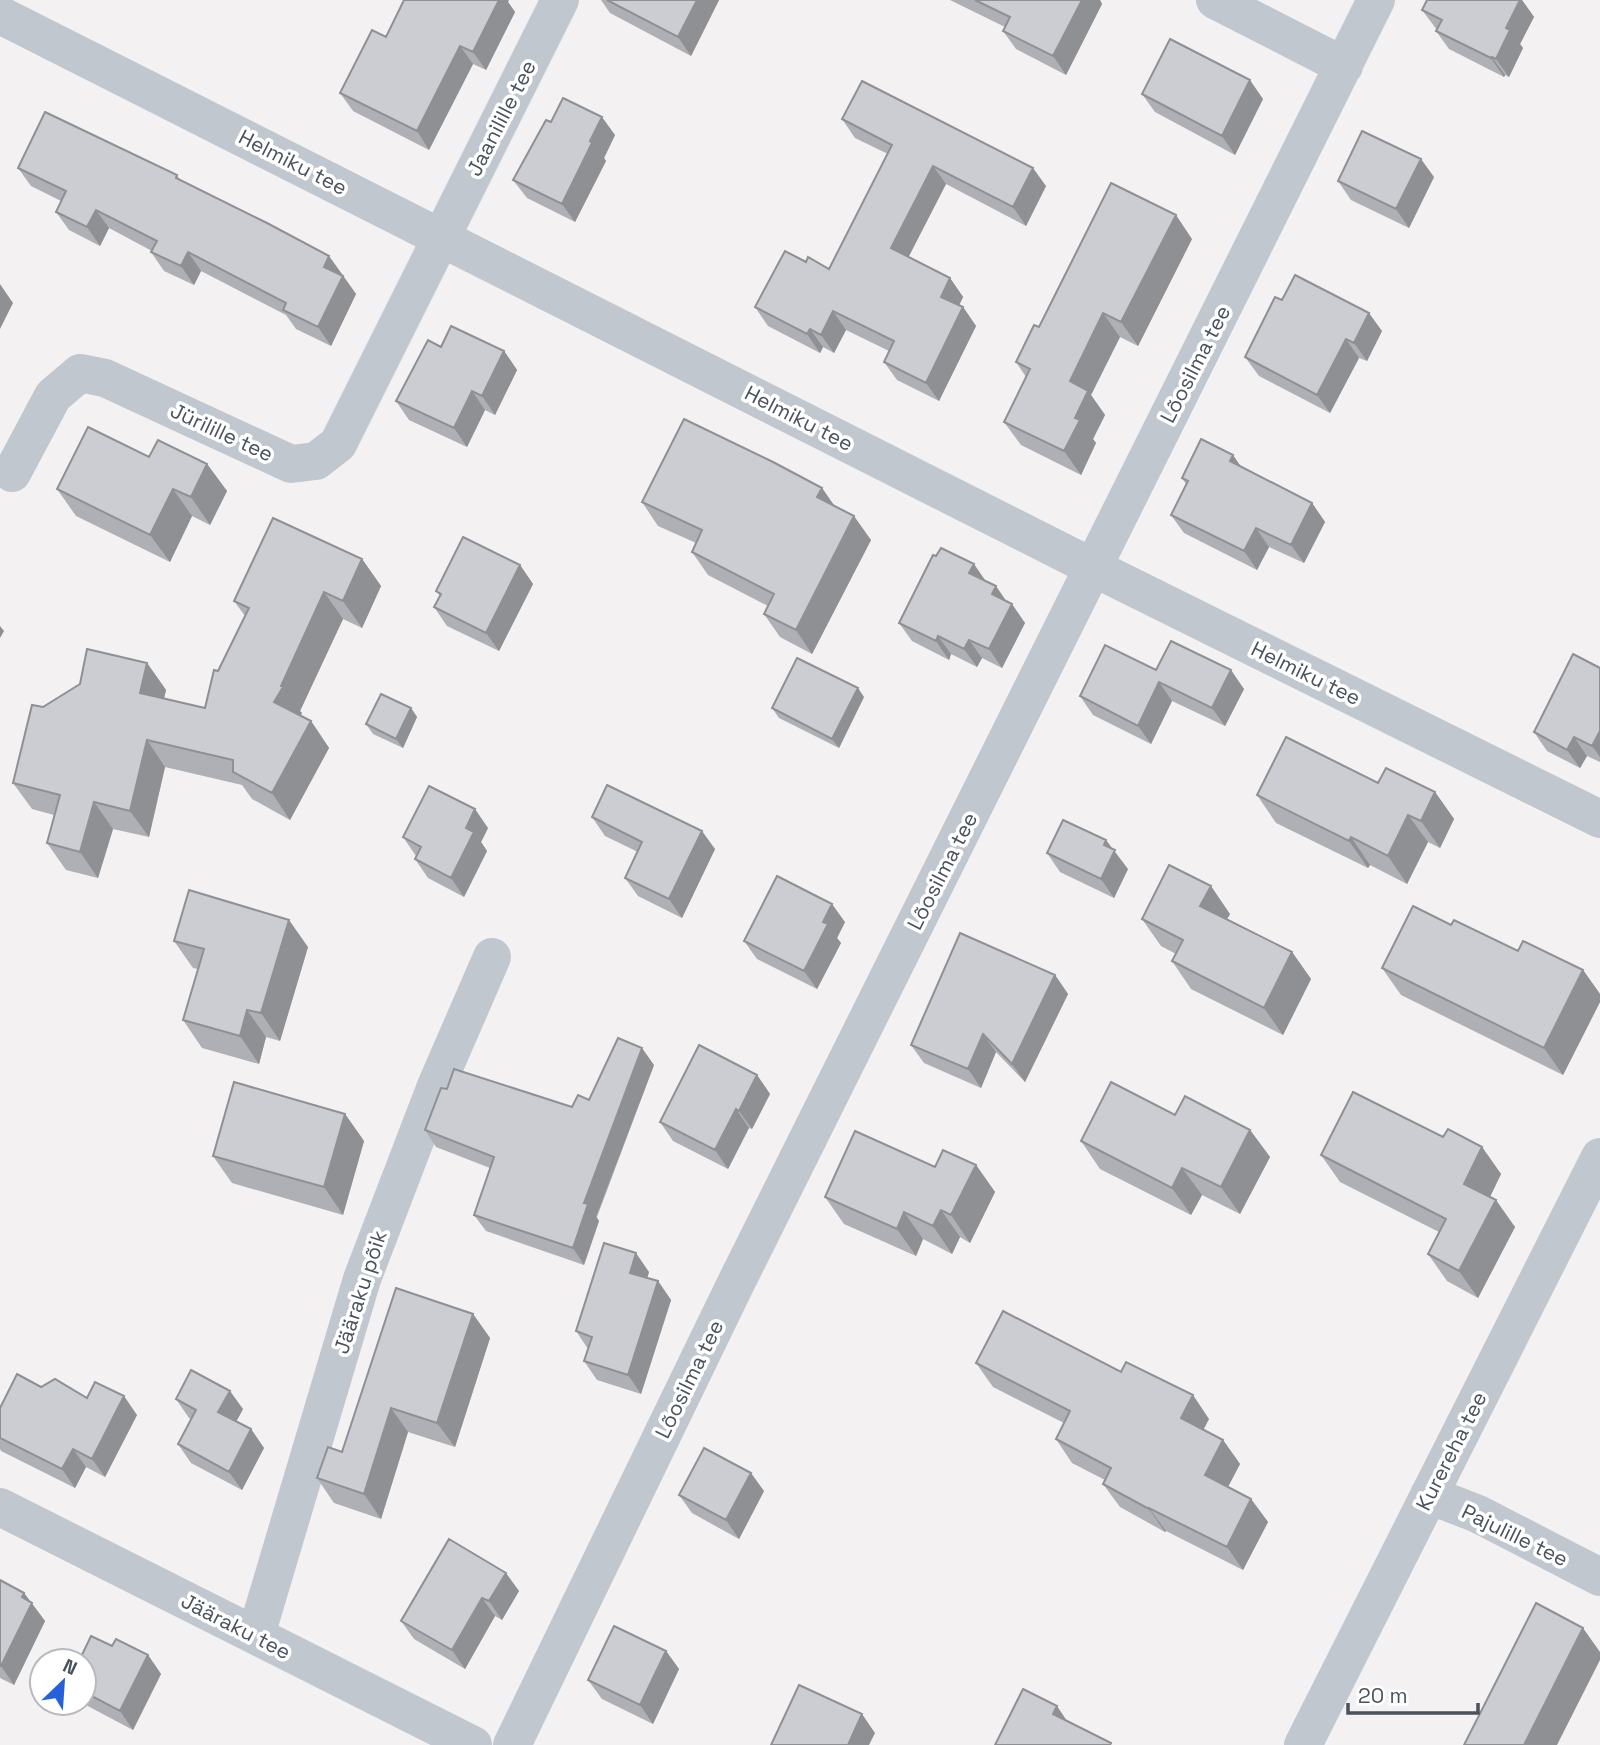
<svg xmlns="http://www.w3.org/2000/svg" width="1600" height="1745" font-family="'Space Grotesk',sans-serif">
<rect width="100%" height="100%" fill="#f3f1f1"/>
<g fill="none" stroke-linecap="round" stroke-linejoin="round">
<path stroke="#c0c7ce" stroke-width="38" d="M1215,0L1344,66
M0,15L1094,568L1600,819
M12,473L53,396L80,373L105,378L291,464L316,461L338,444L560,0
M1429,1495L1478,1514L1600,1577
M0,1507L473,1745
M256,1635L362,1279L436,1086L492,957
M512,1745L735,1285L1376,0
M1303,1745L1600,1157"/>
</g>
<path fill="#afb0b5" d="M601,0H719L691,56L610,13Z
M950,0H1100L1102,4L1066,75L1016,49L1003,31L1005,27Z
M1427,0H1522L1534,17L1520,44L1523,48L1509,77L1505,75L1504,77L1449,49L1436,31L1437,30L1422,10Z
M508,2L515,12L486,70L473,64L429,150L353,111L340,93L386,37Z
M1142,94L1263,99L1235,155L1155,112Z
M842,119L1046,186L1026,226L946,184L908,257L950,278L963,297L959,305L963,307L976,326L939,401L897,380L884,362L889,351L846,330L834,353L823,347L820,353L768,326L755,307L806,262L829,269L888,154L855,138Z
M551,122L615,135L604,158L606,161L575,222L527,198L513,180Z
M18,168L177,175L180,180L342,274L356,294L331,346L296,329L286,315L201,271L194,285L164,271L151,252L152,251L109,228L100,246L69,230L56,212L61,201L31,186Z
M1434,177L1409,228L1351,200L1338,181Z
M1192,239L1138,346L1120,337L1091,395L1105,415L1093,439L1096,443L1081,475L1021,445L1004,422L1026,377L1016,362L1039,327Z
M1282,300L1382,331L1367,361L1359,358L1330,413L1259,376L1245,357Z
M441,347L504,351L517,370L495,415L485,410L467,447L409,420L396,401Z
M149,457L207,464L227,491L210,525L192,516L170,562L76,516L57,489Z
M1241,467L1312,503L1325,522L1304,563L1269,547L1257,570L1184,533L1171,515L1186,484L1182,478Z
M822,488L835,507L871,540L812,654L780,637L764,614L768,606L708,575L692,552L696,543L658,526L642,502Z
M362,559L381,586L362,628L343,619L300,711L302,713L300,716L311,721L329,748L290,820L252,799L242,785L165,767L149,837L113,829L98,878L66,870L47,843L54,815L32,809L13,783L43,707L147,663L166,690L164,699L205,708L218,671L245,616L234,601Z
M520,565L533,584L499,651L447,626L434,607L440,596L436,591Z
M986,581L1006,601L1025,623L1002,668L982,658L977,667L951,654L949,660L912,641L899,623Z
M1600,668V762L1587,756L1580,768L1547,751L1534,732Z
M1156,670L1244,689L1225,726L1172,701L1151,744L1093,715L1080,696Z
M864,697L839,748L779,718L772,708Z
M411,708L417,717L403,748L373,734L366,724Z
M1378,783L1435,792L1454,819L1440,848L1428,842L1407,884L1370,865L1368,868L1276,823L1257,795Z
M592,817L715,849L682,918L638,896L625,878L638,852L605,836Z
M488,828L481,842L487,851L464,897L428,878L415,859L416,856L403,837Z
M1047,853L1128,869L1114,898L1060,872Z
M1230,914L1227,919L1292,952L1311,979L1283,1035L1191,989L1172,961L1176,954L1161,946L1142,919Z
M845,922L837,938L841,943L817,989L757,959L744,941Z
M1451,925L1518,951L1583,970L1600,994V1002L1563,1075L1401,995L1382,968Z
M174,941L308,947L280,1041L266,1037L259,1064L202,1048L183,1020L198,969L193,968Z
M1055,975L1068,994L1025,1082L996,1052L981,1088L924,1063L911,1045Z
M654,1065L597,1217L599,1221L584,1265L486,1231L474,1215L490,1168L436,1147L425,1130L572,1107L589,1100Z
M757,1075L770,1094L752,1129L749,1128L728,1169L673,1141L660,1122Z
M345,1114L364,1141L343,1215L232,1183L213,1156Z
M1250,1130L1270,1157L1240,1214L1202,1195L1191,1215L1100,1169L1081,1141Z
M1443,1137L1482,1147L1501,1174L1490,1197L1515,1227L1478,1298L1447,1281L1428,1254L1439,1232L1340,1182L1321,1155Z
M976,1165L995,1192L970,1243L960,1237L952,1254L923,1239L916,1256L844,1224L825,1197L935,1167Z
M649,1272L647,1278L658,1281L671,1300L641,1394L597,1380L584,1361L588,1349L576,1331Z
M473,1314L490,1338L455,1447L408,1432L381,1519L334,1503L317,1478Z
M976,1363L1209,1419L1203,1430L1223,1440L1240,1464L1228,1487L1251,1499L1268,1522L1243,1570L1166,1531L1165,1532L1120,1507L1103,1484L1105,1480L1072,1463L1056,1439L1064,1423L993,1387Z
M41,1387L87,1398L137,1415L105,1477L86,1467L75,1488L1,1451L0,1449V1408Z
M176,1399L243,1409L236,1422L251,1429L264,1448L242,1490L191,1463L178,1444L191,1419L189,1418Z
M764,1491L739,1539L692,1513L679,1495Z
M449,1539L519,1591L502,1620L495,1616L465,1669L414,1639L401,1621Z
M0,1580L24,1593L45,1621L14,1685L0,1678Z
M112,1646L148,1655L161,1674L133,1730L82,1703H84V1661Z
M666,1651L679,1669L653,1724L602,1699L588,1680Z"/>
<path fill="#8e9094" d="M499,0H509L508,2L515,12L486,70L473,52Z
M697,0H719L691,56L678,37Z
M1082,0H1100L1102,4L1066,75L1053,56Z
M1520,0H1522L1534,17L1520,44L1523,48L1509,77L1496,59L1506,28Z
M460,46L473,64L429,150L417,131Z
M1492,57L1505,75L1504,77L1491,58Z
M1250,80L1263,99L1235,155L1222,136Z
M602,117L615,135L604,158L606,161L575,222L562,204L590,141Z
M1421,159L1434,177L1409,228L1396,209Z
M933,166L946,184L904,266L891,248Z
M1033,168L1046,186L1026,226L1013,207Z
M96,210L109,228L100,246L87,227Z
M1176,215L1192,239L1138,346L1121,322Z
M188,252L201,271L194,285L181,266Z
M329,256L342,274L337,285L324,267Z
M343,276L356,294L331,346L318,327Z
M950,278L963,297L954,316L941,297Z
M0,284L13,303L0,329Z
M963,307L976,326L939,401L926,383Z
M833,311L846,330L834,353L821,335Z
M1103,313L1120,337L1091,395L1105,415L1093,439L1096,443L1081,475L1064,451L1075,418L1070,381Z
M1369,313L1382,331L1367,361L1354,343Z
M810,329L823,347L820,353L807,334Z
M1346,339L1359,358L1330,413L1317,395Z
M504,351L517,370L495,415L482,396Z
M472,391L485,410L467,447L454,428Z
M1233,455L1246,474L1230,461Z
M207,464L227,491L210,525L191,497Z
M822,488L838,511L817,497Z
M173,489L192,516L170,562L150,535Z
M1312,503L1325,522L1304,563L1291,545Z
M854,516L871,540L812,654L796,630Z
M1256,528L1269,547L1257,570L1244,551Z
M362,559L381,586L362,628L343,601Z
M974,564L987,583L969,573Z
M520,565L533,584L499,651L486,633Z
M996,586L1009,605L992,594Z
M324,592L343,619L300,711L302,713L293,729L274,702L281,686Z
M1012,604L1025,623L1002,668L989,649Z
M0,626L4,631L0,638Z
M938,636L951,654L949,660L936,641Z
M969,640L982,658L977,667L964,649Z
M147,663L166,690L159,720L140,693Z
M1231,670L1244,689L1225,726L1212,708Z
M1159,682L1172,701L1151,744L1138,726Z
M858,688L864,697L839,748L832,739Z
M411,708L417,717L403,748L396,739Z
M311,721L329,748L290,820L272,793Z
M1600,731V757L1592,746Z
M1574,737L1587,756L1580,768L1567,750Z
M147,740L165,767L149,837L130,811Z
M1435,792L1454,819L1440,848L1421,821Z
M94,802L113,829L98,878L80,852Z
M475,809L488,828L481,842L487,851L464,897L451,878L466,828Z
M1408,815L1428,842L1407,884L1388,856Z
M702,831L715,849L682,918L669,899Z
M1351,837L1370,865L1368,868L1349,841Z
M1106,840L1128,869L1114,898L1101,879L1104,845Z
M1211,886L1230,914L1219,933L1200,906Z
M832,904L845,922L837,938L841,943L817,989L804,971L823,922Z
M289,920L308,947L280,1041L261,1013Z
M1292,952L1311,979L1283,1035L1264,1008Z
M1583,970L1600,994V1002L1563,1075L1544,1048Z
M1055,975L1068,994L1025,1082L1012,1064Z
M247,1010L266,1037L259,1064L240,1036Z
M983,1034L996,1052L981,1088L968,1069Z
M642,1048L654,1065L596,1217L599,1221L584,1265L573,1248L584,1203Z
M757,1075L770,1094L752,1129L739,1111Z
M736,1109L749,1128L728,1169L715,1150Z
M345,1114L364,1141L343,1215L324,1187Z
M1250,1130L1270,1157L1240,1214L1221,1187Z
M1482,1147L1501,1174L1483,1211L1464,1184Z
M976,1165L995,1192L970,1243L951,1215Z
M1182,1168L1202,1195L1191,1215L1172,1188Z
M1496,1200L1515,1227L1478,1298L1459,1271Z
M941,1210L960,1237L952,1254L933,1226Z
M904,1212L923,1239L916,1256L897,1229Z
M636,1253L649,1272L643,1291L630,1273Z
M658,1281L671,1300L641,1394L628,1375Z
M473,1314L490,1338L455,1447L437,1423Z
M230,1391L243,1409L231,1431L218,1412Z
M1193,1395L1209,1419L1197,1442L1181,1418Z
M124,1396L137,1415L105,1477L92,1459Z
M391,1408L408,1432L381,1519L364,1494Z
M251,1429L264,1448L242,1490L229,1472Z
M1223,1440L1240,1464L1222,1498L1205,1475Z
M73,1449L86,1467L75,1488L62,1469Z
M751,1473L764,1491L739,1539L726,1520Z
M1251,1499L1268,1522L1243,1570L1227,1547Z
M1149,1508L1166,1531L1165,1532L1149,1509Z
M506,1573L519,1591L502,1620L489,1601Z
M24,1593L45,1621L14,1685L1,1666Z
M482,1598L495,1616L465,1669L452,1650Z
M1583,1628L1600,1652V1660L1557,1745H1524Z
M666,1651L679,1669L653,1724L640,1705Z
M148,1655L161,1674L133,1730L120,1711Z
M1057,1706L1067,1721L1053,1714Z
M862,1714L875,1733L869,1745H848Z"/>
<path fill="#cbcdd3" stroke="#8e9094" stroke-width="2" d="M404,0H499L473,52L460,46L417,131L340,93L372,30L386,37Z
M607,0H697L678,37Z
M975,0H1082L1053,56L1003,31L1010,17Z
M1427,0H1520L1506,28L1510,30L1496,59L1492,57L1491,58L1436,31L1442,20L1422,10Z
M1170,39L1250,80L1222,136L1142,94Z
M862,81L1033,168L1013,207L933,166L891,248L950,278L941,297L963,307L926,383L884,362L894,341L833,311L821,335L810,329L807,334L755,307L785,251L806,262L808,257L829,269L892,145L842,119Z
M563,98L602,117L590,141L592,143L562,204L513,180L546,120L551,122Z
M45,112L177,175L176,178L267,223L329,256L324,267L343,276L318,327L283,310L286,303L188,252L181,266L151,252L157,241L96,210L87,227L56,212L66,191L18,168Z
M1362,131L1421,159L1396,209L1338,181Z
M1111,183L1176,215L1121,322L1103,313L1070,381L1088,391L1075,418L1080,420L1064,451L1004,422L1030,369L1016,362L1034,325L1039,327Z
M1295,275L1369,313L1354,343L1346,339L1317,395L1245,357L1275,297L1282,300Z
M451,326L504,351L482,396L472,391L454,428L396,401L428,340L441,347Z
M684,419L773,462L822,488L817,497L854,516L796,630L764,614L774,594L692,552L702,530L642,502Z
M88,427L149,457L158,440L207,464L191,497L173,489L150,535L57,489Z
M1201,439L1233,455L1230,461L1312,503L1291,545L1256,528L1244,551L1171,515L1188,481L1182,478Z
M273,518L362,559L343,601L324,592L281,686L283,687L274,702L311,721L272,793L233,772V760L147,740L130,811L94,802L80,852L47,843L60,795L13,783L32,705L43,707L80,684L87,649L147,663L140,693L205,708L214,670L218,671L249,608L234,601Z
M463,537L520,565L486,633L434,607L441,594L436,591Z
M941,548L974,564L969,573L996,586L992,594L1012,604L989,649L969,640L964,649L938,636L936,641L899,623L933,555L936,556Z
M1171,641L1231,670L1212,708L1159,682L1138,726L1080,696L1105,645L1156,670Z
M1573,654L1600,668V731L1592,746L1574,737L1567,750L1534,732Z
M797,658L858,688L832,739L772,708Z
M381,694L411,708L396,739L366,724Z
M1286,737L1378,783L1386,768L1435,792L1421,821L1408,815L1388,856L1351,837L1349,841L1257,795Z
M607,785L702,831L669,899L625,878L642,842L592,817Z
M429,786L475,809L466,828L474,832L451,878L415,859L421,847L403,837Z
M1063,820L1106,840L1104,845L1115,850L1101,879L1047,853Z
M1169,865L1211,886L1200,906L1292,952L1264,1008L1172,961L1183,940L1142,919Z
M777,876L832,904L823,922L828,924L804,971L744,941Z
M189,890L289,920L261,1013L247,1010L240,1036L183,1020L204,949L174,941Z
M1413,906L1451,925L1454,920L1518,951L1523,941L1583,970L1544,1048L1382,968Z
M960,933L1055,975L1012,1064L983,1034L968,1069L911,1045Z
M618,1038L642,1048L584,1203L588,1204L573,1248L474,1215L494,1157L425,1130L441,1088L447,1089L454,1069L572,1107L578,1095L589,1100Z
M699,1045L757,1075L739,1111L736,1109L715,1150L660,1122Z
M234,1082L345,1114L324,1187L213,1156Z
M1111,1082L1175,1115L1185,1096L1250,1130L1221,1187L1182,1168L1172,1188L1081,1141Z
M1353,1092L1443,1137L1448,1129L1482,1147L1464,1184L1496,1200L1459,1271L1428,1254L1446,1219L1321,1155Z
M855,1131L935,1167L943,1150L976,1165L951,1215L941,1210L933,1226L904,1212L897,1229L825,1197Z
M604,1243L636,1253L630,1273L658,1281L628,1375L584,1361L592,1337L576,1331Z
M396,1288L473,1314L437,1423L391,1408L364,1494L317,1478L328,1447L342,1452Z
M1003,1311L1121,1372L1126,1362L1193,1395L1181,1418L1223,1440L1205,1475L1251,1499L1227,1547L1149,1508V1509L1103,1484L1111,1468L1056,1439L1070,1411L976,1363Z
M191,1370L230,1391L218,1412L251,1429L229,1472L178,1444L196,1410L176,1399Z
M17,1374L41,1387L55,1379L87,1398L95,1382L124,1396L92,1459L73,1449L62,1469L0,1438V1408Z
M704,1448L751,1473L726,1520L679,1495Z
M449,1539L506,1573L489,1601L482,1598L452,1650L401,1621Z
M0,1580L24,1593L22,1597L32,1603L1,1666H0Z
M1536,1603L1583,1628L1524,1745H1464Z
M614,1626L666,1651L640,1705L588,1680Z
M91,1636L112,1646L116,1639L148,1655L120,1711L84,1692V1661H79Z
M799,1685L862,1714L848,1745H771Z
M1023,1689L1057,1706L1053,1714L1111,1743L1110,1745H995Z"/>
<g text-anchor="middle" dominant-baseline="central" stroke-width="7" stroke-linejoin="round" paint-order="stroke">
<g font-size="21" fill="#4a525d" stroke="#fff">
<text transform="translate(501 118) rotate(-63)">Jaanilille tee</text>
<text transform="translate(293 162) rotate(27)">Helmiku tee</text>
<text transform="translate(1195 364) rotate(-63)">Lõosilma tee</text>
<text transform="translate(799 418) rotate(27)">Helmiku tee</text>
<text transform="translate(222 432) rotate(25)">Jürilille tee</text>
<text transform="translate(1306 673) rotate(26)">Helmiku tee</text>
<text transform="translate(942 871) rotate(-63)">Lõosilma tee</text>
<text transform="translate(360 1292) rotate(-72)">Jääraku põik</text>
<text transform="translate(689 1379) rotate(-64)">Lõosilma tee</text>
<text transform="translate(1451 1451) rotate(-63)">Kurereha tee</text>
<text transform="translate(1515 1535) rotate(26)">Pajulille tee</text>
<text transform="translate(236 1626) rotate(27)">Jääraku tee</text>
</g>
</g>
<g transform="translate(63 1682) rotate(25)"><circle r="33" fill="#ffffff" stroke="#b7babe" stroke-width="2"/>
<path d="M0-5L12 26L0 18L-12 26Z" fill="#2561d9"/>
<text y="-10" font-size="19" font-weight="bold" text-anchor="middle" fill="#4a525d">N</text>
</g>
<path d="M1348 1703v10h130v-10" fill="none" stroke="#4a525d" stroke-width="3.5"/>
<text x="1358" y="1703" font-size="21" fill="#4a525d" stroke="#ffffff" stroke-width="5" paint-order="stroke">20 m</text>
</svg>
